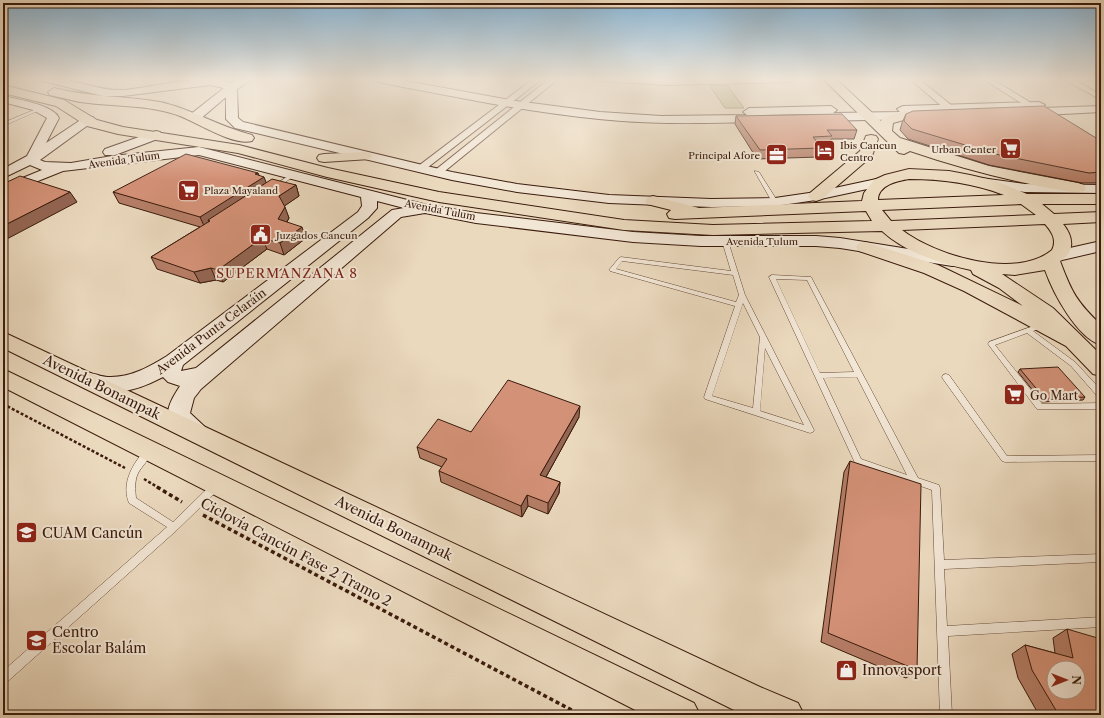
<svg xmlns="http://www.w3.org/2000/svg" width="1104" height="718" font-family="'Libre Caslon Text',serif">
<rect width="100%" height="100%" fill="#ebd9be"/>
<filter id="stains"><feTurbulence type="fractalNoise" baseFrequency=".005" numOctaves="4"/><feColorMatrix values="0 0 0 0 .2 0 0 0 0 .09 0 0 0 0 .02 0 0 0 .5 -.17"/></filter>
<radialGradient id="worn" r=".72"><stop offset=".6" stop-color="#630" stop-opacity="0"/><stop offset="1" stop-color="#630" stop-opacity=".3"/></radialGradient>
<path fill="#c0bc8c" stroke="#7d6c4c" d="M709,85L717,86L727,85L744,108H725Z"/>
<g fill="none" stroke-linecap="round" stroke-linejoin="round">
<defs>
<path id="lane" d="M39,108L42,109L3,126V123Z
M755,171L759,172L778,202L777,203H773L772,202L755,172Z
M291,174L295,175L279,187H275V185Z
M725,239L728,241L745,295L814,430L813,432L810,433L705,399L704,397L735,306L610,271L609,270L619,258L621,257L731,271L722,241ZM622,261L733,275L739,295L736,302L616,269ZM743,303L760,337L753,408L712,396ZM765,348L804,425L760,411Z
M772,275L811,277L918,478L939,485L940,488L944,560L1101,554V562L944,569L947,626L1101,617V627L948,636L952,715H940L932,490L855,463L769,277ZM776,279L807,280L854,372L820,373ZM857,377L907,475L861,459L823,378Z
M1042,323L1045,325L1044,327L1033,331L1075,362L1101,390V398L1098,397L1071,366L1027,333L995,345L1042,404L1101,403V409H1037L988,344L989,342Z
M946,374L949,375L1007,456L1101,455V461L1005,462L1002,461L943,379L942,377L943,375Z
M149,448L152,449L153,451C141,473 133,469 136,498L173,522L213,483L216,482L219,483L220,486L219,489L177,530L7,682L3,683V671L167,527L129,503C122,486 130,469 140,456C143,453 145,449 149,448Z"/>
<path id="street" d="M533,79H542L423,171H417V167Z
M549,79H558L440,175H434L432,173L434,171Z
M598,79L794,80L790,82L667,85L602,81Z
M910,79H919L951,105V109H945Z
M983,79H992L1046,112L1045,114H1039Z
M1064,79H1073L1101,95V100Z"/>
<path id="secondary" d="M42,79C48,79 54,78 60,79C82,82 100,91 123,90C150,88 209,72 231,83L239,79H253L237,89L238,118L243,122L452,172L517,184L609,195L711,199L775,198L816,192L881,178L886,179L888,182L886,185L816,200L775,206L711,207L609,203L517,192L452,180L235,128L226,119V97L199,120H191L189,117L191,114L224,88L210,85L123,96H103L43,81Z
M373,79H395L516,101L600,112L661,116L747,115L743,112L749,108L831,106L837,110L833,113L900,112L897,109L903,106L1039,102L1045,105L1041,108L1101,106V112L1025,116L1019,112L1023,109L919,112L923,115L917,119L817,121L811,117L815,114L766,115L769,118L763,122C708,123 654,125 599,119C525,112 451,96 378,82Z
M3,96C16,99 54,105 59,118L46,143L85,117H93L95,120L40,160L45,162L71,163L112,156L199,147L427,205L476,213L633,232L701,236H816L840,238L952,256L958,257L960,261L958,265L952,266L840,248L816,246H701L633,242L476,223L425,213L401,217L201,389L194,398L190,413L205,427L208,433L205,439C202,440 199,442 196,442C187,441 168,423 168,414C168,404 175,394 180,386L168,382L163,377C132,393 114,396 81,384L78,379L81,374C91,370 98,377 108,377C130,378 149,367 167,356L358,212L362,206L361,197L199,155L63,171L3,195V186L42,170L30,165L3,178V169L27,156L47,118L33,110L3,102ZM377,201L404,208L392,210L196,368L181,371L183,365L368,218L377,208Z
M156,131L160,132L162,135L160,138L115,155H105L103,152L105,149Z
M981,178L1025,184L1101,185V193L1025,192L976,185L974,182L976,179Z
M1101,241V251L1058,261L1052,260L1050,256L1052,252Z"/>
<path id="primary" d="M823,79H836L881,121L882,118L906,111L911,112L913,115L911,118L893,123L892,131L900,138L989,166L1078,183L1084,185L1086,188L1084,191C1072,194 1056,189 1044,187C999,178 954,166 910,151L904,154L899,153Z
M3,85L64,100L97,120L123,127L239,145L328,168L439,192L624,220L713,225L872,221L866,211L675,219L669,218L667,214L671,210L647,204L645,201L647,198L653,196L699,208L862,201L864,193L874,180L885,175L909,169L949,171L970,175L996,181L1027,194H1101V204H1042L1054,214L1101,212V222L1063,224C1073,236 1076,252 1060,261C1072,293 1077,302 1101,325V345C1077,338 1053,293 1045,270L1015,275L1002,274L1053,308L1101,355V376L1093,374L1066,346L964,291L924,273L859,251L856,247L859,243L865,242L938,265L1023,306L999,288L973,274L971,270C939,263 906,253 882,231L713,235L624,230L439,202L327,177L238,153L118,134L87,126L56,106L3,93ZM909,179C942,179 973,183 1004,195L878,200C878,185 897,181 909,179ZM1021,204L1036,215L891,221L882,210ZM1045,224C1052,232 1057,240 1052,250C1016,280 936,256 902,230Z
M54,88C89,97 125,96 160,102C192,109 220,127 252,135L254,138L252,141C233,146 198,123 180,116C149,104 113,107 80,102C70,100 60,97 50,95L48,92Z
M871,135L876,136L878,139L872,156L822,199L816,201L810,199L808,196L810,193L860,151L866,136Z
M365,152L370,153L372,156L370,159L324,162L319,161L317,158L319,155L324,154Z
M3,332L760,687L798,703L804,715H745L736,711L3,348Z
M3,369L694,703L700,715H645L3,387Z"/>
</defs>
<use href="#lane" stroke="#664a38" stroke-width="1"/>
<use href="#street" stroke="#664a38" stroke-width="2"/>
<use href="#secondary" stroke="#3a1b0c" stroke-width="2"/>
<use href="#primary" stroke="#3a1b0c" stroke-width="2"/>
<path stroke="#3a1b0c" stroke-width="2.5" stroke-dasharray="3 2" stroke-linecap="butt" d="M3,404L125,468
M144,479L159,488"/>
<path stroke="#3a1b0c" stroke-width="3.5" stroke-dasharray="4 3" stroke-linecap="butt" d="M157,487L182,502
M203,515L581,715"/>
<use href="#lane" fill="#f2e6d5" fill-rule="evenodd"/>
<use href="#street" fill="#f2e6d5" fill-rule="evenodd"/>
<use href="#secondary" fill="#f2e6d5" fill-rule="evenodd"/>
<use href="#primary" fill="#ebd9be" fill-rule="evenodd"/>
</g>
<path fill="#b57d66" stroke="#3a1b0c" d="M906,114L1101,141V183H1082L989,165L908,139L900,130L902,123Z
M736,116L857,130L854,139H831L829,145H820L822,148L819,157L757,159L735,124Z
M258,173L259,175L266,183L296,185L299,196L284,206L289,218L287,222L306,238L284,255L267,249L223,282L216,280L200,283L157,269L151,257L200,227L119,203L113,192Z
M1020,369L1085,397L1083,400L1042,402L1018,372Z
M579,417L546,477L560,482L559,493L548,514L528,506L522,517L441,482L439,471L442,467L420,458L417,447L471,432Z
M850,461L917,670L906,678L821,642L844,472Z
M1067,629L1101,715H1039L1018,678L1012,654L1025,645L1055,653L1053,638Z"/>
<path fill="#946653" stroke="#3a1b0c" d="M258,173L260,179L264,177L268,187L210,221L208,220L210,225L205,228L200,217Z
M296,185L299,196L283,207L279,196Z
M70,192L77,202L3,241V226Z
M285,207L289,218L282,230L278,219Z
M302,227L306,238L284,255L280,243Z
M262,238L267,249L223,282L218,270Z
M211,268L216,280L200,283L194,272Z
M580,406L579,417L541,486L540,475Z
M560,482L559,493L548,514V503Z
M527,495L528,506L522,517L521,506Z"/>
<path fill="#d39177" stroke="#3a1b0c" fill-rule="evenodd" d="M1044,106L1101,141V172L1089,173L995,154L912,129L904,121L906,114L913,111Z
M842,114L857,130H827L832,136L813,137L822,148L760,150L736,116Z
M186,154L258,173L255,174L264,177L200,217L113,192Z
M20,176L70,192L3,226V184Z
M272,179L296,185L279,196L285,207L278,219L302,227L280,243L262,238L218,270L211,268L194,272L151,257L210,221L208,220Z
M1058,367L1085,397L1045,399L1020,369Z
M508,380L580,406L540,475L560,482L548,503L527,495L521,506L439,471L447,459L417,447L438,419L471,432Z
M850,461L921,484L917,670L828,633Z
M1067,629L1101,639V715H1069V714L1057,712L1032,670L1025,645L1073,658ZM1054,668H1078V692H1054Z"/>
<linearGradient id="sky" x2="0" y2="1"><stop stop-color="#89b6d6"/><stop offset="0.44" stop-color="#f6eee2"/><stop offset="1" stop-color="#f6eee2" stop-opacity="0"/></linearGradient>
<rect width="1104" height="180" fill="url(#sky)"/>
<defs>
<symbol id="supermarket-square" viewBox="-11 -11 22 22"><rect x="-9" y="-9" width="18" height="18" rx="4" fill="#8f2418" stroke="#f2e6d5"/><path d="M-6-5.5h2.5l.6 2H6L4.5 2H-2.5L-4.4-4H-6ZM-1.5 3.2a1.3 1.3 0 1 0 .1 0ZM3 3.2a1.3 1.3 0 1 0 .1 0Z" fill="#fff"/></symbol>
<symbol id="hotel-square" viewBox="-11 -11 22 22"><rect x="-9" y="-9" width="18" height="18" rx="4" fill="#8f2418" stroke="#f2e6d5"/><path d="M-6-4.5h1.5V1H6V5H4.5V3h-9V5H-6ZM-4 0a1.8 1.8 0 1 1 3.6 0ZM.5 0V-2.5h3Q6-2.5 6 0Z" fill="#fff"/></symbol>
<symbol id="office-square" viewBox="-11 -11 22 22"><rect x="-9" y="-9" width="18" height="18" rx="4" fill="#8f2418" stroke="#f2e6d5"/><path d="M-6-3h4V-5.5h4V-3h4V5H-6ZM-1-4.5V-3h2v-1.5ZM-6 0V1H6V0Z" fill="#fff"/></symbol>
<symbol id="civic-square" viewBox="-11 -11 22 22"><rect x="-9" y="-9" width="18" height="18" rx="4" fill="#8f2418" stroke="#f2e6d5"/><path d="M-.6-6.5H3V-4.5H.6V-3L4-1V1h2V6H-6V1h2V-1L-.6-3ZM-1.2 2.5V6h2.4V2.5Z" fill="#fff"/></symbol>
<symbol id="school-square" viewBox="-11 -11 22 22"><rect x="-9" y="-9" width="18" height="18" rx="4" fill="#8f2418" stroke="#f2e6d5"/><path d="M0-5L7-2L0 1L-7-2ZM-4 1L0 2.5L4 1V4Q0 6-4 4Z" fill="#fff"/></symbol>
<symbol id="shop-square" viewBox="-11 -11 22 22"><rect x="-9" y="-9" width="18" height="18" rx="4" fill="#8f2418" stroke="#f2e6d5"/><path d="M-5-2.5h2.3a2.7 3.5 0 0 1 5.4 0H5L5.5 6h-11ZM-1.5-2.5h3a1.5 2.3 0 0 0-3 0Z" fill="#fff"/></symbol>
</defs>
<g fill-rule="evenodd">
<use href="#supermarket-square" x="998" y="136" width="25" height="25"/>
<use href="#hotel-square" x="812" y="138" width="25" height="25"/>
<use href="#office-square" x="764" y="142" width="25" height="25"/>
<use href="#supermarket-square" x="176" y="178" width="25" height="25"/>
<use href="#civic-square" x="248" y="222" width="25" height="25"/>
<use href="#supermarket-square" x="1002" y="382" width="25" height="25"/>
<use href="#school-square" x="14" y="520" width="25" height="25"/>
<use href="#school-square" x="24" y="628" width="25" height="25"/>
<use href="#shop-square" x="834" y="658" width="25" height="25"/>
</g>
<g text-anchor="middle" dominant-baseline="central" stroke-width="4" stroke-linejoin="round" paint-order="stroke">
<g font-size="10" fill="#3a1b0c" stroke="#f2e6d5" text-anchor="start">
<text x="840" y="145">Ibis Cancun<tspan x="840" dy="12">Centro</tspan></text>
<text x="996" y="149" text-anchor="end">Urban Center</text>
<text x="760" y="155" text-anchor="end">Principal Afore</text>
<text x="204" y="190">Plaza Mayaland</text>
<text x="276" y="235">Juzgados Cancun</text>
</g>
<g font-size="10" fill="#3a1b0c" stroke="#f2e6d5">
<text transform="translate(124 160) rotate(-8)">Avenida Tulum</text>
<text transform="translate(440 210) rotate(11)">Avenida Tulum</text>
<text x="762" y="241">Avenida Tulum</text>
</g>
<g font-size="12" fill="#3a1b0c" stroke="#f2e6d5">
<text transform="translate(211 331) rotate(-37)">Avenida Punta Celaráin</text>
</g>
<g font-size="12" fill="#3a1b0c" stroke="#f2e6d5" text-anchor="start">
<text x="1030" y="395">Go Mart</text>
</g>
<g font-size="13" letter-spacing="1" fill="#7a1f14" stroke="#f2e6d5">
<text x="287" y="273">SUPERMANZANA 8</text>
</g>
<g font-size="14" fill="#3a1b0c" stroke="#f2e6d5">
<text transform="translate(102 387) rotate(26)">Avenida Bonampak</text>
<text transform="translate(394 528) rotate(26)">Avenida Bonampak</text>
<text transform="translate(296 552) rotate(28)">Ciclovía Cancún Fase 2 Tramo 2</text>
</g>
<g font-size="14" fill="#3a1b0c" stroke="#f2e6d5" text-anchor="start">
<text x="42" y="533">CUAM Cancún</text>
<text x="52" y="632">Centro<tspan x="52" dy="16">Escolar Balám</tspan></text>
<text x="862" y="670">Innovasport</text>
</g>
</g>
<rect width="1104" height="718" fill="none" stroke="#ebd9be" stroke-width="16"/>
<rect x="4" y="4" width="1096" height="710" fill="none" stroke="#3a1b0c" stroke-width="2"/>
<rect x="8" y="8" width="1088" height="702" fill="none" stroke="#3a1b0c"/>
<g transform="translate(1066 680) rotate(90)"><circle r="19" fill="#f2e6d5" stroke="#a89585"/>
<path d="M0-3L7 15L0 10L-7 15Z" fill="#8f2418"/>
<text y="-6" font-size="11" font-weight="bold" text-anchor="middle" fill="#3a1b0c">N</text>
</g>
<rect width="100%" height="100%" filter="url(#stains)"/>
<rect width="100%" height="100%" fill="url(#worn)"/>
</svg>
